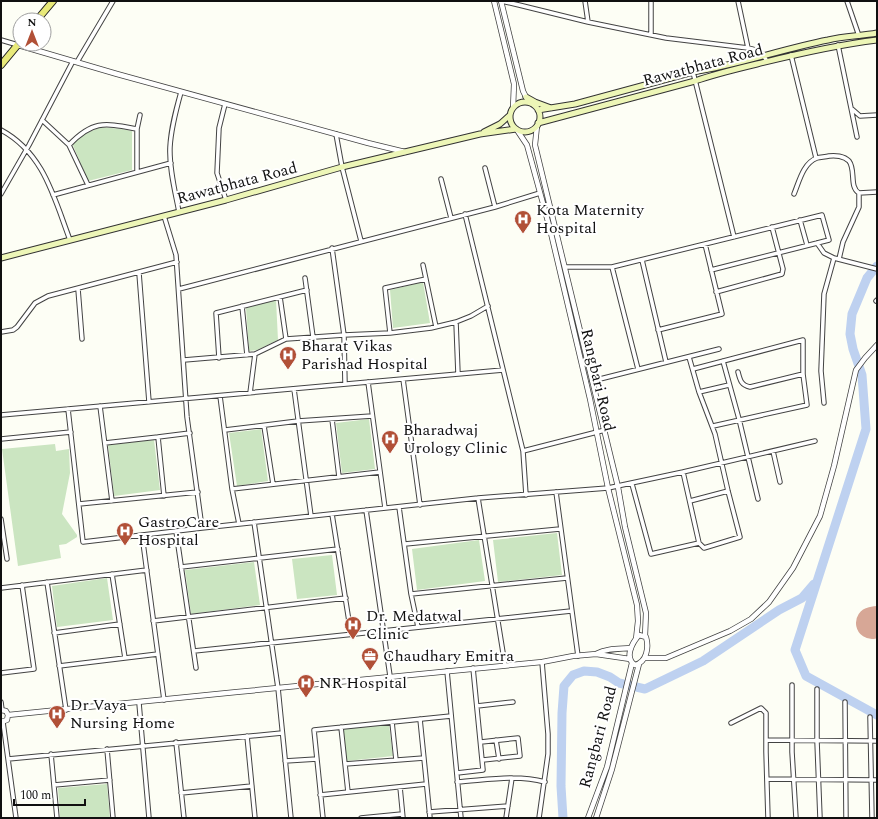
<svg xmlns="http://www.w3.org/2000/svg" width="878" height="819" font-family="Spectral,serif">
<rect width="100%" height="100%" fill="#fdfef5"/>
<path fill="#cbe5c1" d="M101,127L122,129L132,131V170L88,181L72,143L84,134Z
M423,282L430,323L393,328L390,290Z
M276,300L278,340L257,350L249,351L246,308Z
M369,419L375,469L342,473L336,423Z
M261,429L268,481L237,486L229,433Z
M154,440L160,490L114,496L108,445Z
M55,444L56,451L69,449L70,473L62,514L77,535V537L66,544L59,545L61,558L18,566L2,449Z
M557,533L562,575L498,582L493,540Z
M479,540L485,581L417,590L412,549Z
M332,555L337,595L297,599L292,559Z
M254,562L260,605L191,614L185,570Z
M107,578L113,620L57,627L52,586Z
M389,724L393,756L347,761L343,729Z
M107,784L110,818H60L58,788Z"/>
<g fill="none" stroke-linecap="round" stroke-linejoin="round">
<path stroke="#bed1f0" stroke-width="9" d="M877,266L867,278L852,314L850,334L853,349L862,375L866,429L795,650L806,676L877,715
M563,818L561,786L562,713L564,686L573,675L584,671L597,672L610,677L619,683L645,689L703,661L779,610L802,598L814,584"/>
<path stroke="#d7a796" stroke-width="32" d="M872,623L877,622"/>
<defs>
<path id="minor" d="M501,1L519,5L588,22L666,38L748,48C758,50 762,52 767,61
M585,1L588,22
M651,1V35
M738,1L748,48
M847,1L859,36
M1,40L18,45
M838,45L857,137
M791,55L816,158
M77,62L113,1
M693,72L734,237
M225,104L219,128L217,173L226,200
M852,109L860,116L877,115
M42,120L69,145L88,185
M1,130C44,153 54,198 70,240
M336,134L342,167L361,241
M69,145C93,120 104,123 137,129
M485,168L495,207
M137,172V129L140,115
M441,179L451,218
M859,193L877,192
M1,194L29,145L73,61
M794,194C799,182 803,163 817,158C820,157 825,157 829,156C835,155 844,156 849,161C856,170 849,187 859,193V207L843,242L839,259
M53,195L171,163
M179,212C175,191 169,168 170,147C171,128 176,110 181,92
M465,214L523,451L526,495
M164,216L176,255L187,417L202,528
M800,220L807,245
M817,243L824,253L834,258L877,269
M332,248L344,335L345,384
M642,260L666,362
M423,265L436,327
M565,267H612L822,215L829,240L711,270
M612,267L638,369
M139,273L149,402
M305,278L313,337
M78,289L82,339
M179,289L495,207L540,193
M716,292L782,274L783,269L772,227
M280,297L286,339
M876,301L877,300
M242,306L247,355
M456,322L458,374
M658,330L722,314L705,244
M1,332L13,330L17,327L35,303L48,296L177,262
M390,333L385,288L426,279
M219,358L216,313L307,290
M184,360L255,354L286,339L344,335L390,333L431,328L456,322L471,316L488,306
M723,361L739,419L758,499
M693,369L803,340V374L807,405L713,426
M738,372C740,380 741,385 750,387L803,374
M403,379L420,505
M592,381L719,349
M368,382L385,508
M294,389L311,516
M699,392L729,385
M250,393L255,354
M220,396L232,489L239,524
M824,403L821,371L824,294L834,258
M100,406L112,501
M68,409L83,542L202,528L478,498L608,488L683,472L815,441
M1,415L503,370
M332,419L339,477
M264,426L273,484
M225,430L298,421L372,416
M158,437L190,433
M1,439L71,432
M105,443L158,437L164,496
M523,451L605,430
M773,451L780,482
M683,472L699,543L704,548L740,537L728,491L715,434L699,392L689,357
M632,484L651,554L699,543
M232,489L380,472
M556,492L578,656
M478,498L505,665
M690,501L728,491
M79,504L198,492
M399,507L411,594L418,627
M366,510L390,676
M332,514L351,634
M1,519L7,559
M254,522L278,688L291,818
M176,531L196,668
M142,535L164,700
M405,544L560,529
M181,567L338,549
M112,574L125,658
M47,582L66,710
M1,588L147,570
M411,594L567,578
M153,621L346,598
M54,633L120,624
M194,651L571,611
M59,666L158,654
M447,671L461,818
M1,673L34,669L22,585
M792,685V752L796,818
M817,689V741L820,818
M1,702L2,710
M845,702L846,818
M139,703L149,818
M477,706L513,702
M870,717L872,818
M420,719L430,818
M3,722L16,818
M392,722L396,760
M731,723L761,708L766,713V752L768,818
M341,727L348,792
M247,736L255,818
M496,740L499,759
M766,740L877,741
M176,742L184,818
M481,742L518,738L520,756L483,760
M107,749L113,818
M51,754L57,818
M8,759L282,733
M285,761L317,759
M345,764L424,758
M457,773L483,770L473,668
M767,779L877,780
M457,782C487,780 516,774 545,782
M54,785L110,780
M400,787L403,818
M181,793L252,786
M320,795L426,784
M429,812L508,806
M323,818L314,730L451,716
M361,818L402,814
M506,818L512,778
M539,818L548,754V734L542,662"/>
<path id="tertiary" d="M494,1L514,84L513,108
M501,1L523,91L526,97L534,105
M18,45L117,74L368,143L405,152
M537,126L535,145L618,487L625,527L646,613L645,636
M517,130L527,145L550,229L590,399L608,488L637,605L638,621L636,639
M639,635L646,637C649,647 647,662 635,665C624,658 632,643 639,635Z
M596,654C607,648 619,649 631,648
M645,658H666L730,631L751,619L769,602L793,568L820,516L834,466L856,370L865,358L877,345
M1,710L6,711L8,715L7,720L1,722
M8,715C186,698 364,678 542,662L573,656L596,654L630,659
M588,818L607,767L632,663
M596,818L612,769L639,664"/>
<path id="secondary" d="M526,97L535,102L551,108
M510 117a15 15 0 1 1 30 0a15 15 0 1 1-30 0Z
M538,110L575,104L693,72C738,65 782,49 828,40C844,36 861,36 877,33
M538,123L695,81C715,74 736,69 757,64C797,54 836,45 877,40
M484,132L500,124L510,115
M1,258L226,200L342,167L480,134L516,129"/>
<path id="primary" d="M37,20L53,1
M1,65L20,42"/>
</defs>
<use href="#minor" stroke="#434343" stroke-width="5.5"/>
<use href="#tertiary" stroke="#434343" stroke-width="6"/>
<use href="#secondary" stroke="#323232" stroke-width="7"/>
<use href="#primary" stroke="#212121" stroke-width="8"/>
<use href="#minor" stroke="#fff" stroke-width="3.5"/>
<use href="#tertiary" stroke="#fff" stroke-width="4.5"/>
<use href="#secondary" stroke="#edf6b7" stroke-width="5"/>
<use href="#primary" stroke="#e8e979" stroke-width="6"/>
</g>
<defs>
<symbol id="hospital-pin" viewBox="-11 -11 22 30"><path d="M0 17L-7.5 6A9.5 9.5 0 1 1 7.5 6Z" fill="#b15037" stroke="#fff"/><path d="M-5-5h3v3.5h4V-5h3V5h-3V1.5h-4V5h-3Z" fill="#fff"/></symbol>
<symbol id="office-pin" viewBox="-11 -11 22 30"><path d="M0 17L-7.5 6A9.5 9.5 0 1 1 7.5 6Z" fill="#b15037" stroke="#fff"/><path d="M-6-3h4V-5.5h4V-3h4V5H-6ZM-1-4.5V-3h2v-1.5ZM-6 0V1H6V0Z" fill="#fff"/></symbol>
</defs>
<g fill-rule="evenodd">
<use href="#hospital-pin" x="513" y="209" width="20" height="27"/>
<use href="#hospital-pin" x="278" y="345" width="20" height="27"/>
<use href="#hospital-pin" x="380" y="429" width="20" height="27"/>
<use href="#hospital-pin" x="115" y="521" width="20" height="27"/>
<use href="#hospital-pin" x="343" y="615" width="20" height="27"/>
<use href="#office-pin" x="360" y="646" width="20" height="27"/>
<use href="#hospital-pin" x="296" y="673" width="20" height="27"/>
<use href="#hospital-pin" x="47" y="704" width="20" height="27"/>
</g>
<g text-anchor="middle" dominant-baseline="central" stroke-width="4" stroke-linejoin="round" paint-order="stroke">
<g font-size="16" fill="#101010" stroke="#fff">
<text transform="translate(703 65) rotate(-15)">Rawatbhata Road</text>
<text transform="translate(237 183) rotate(-15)">Rawatbhata Road</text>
<text transform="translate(598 380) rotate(77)">Rangbari Road</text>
<text transform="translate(598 737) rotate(-75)">Rangbari Road</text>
</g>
<g font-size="16" fill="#101010" stroke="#fff" text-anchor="start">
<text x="536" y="210">Kota Maternity<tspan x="536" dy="18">Hospital</tspan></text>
<text x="301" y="346">Bharat Vikas<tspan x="301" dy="18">Parishad Hospital</tspan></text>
<text x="403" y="430">Bharadwaj<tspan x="403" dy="18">Urology Clinic</tspan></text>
<text x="138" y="522">GastroCare<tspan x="138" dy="18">Hospital</tspan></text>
<text x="366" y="616">Dr. Medatwal<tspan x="366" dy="18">Clinic</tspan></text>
<text x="383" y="656">Chaudhary Emitra</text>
<text x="319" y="683">NR Hospital</text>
<text x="70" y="705">Dr Vaya<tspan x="70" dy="18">Nursing Home</tspan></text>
</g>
</g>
<rect width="878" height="819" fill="none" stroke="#101010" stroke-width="4"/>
<g transform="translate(32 32)"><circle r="19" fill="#ffffff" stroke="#9f9f9f"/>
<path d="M0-3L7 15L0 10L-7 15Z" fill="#b15037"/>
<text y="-6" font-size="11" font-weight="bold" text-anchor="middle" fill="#101010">N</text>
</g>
<path d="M14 799v6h71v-6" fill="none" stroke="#101010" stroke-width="2"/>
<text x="20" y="799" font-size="12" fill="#101010" stroke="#ffffff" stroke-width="3" paint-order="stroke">100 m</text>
</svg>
